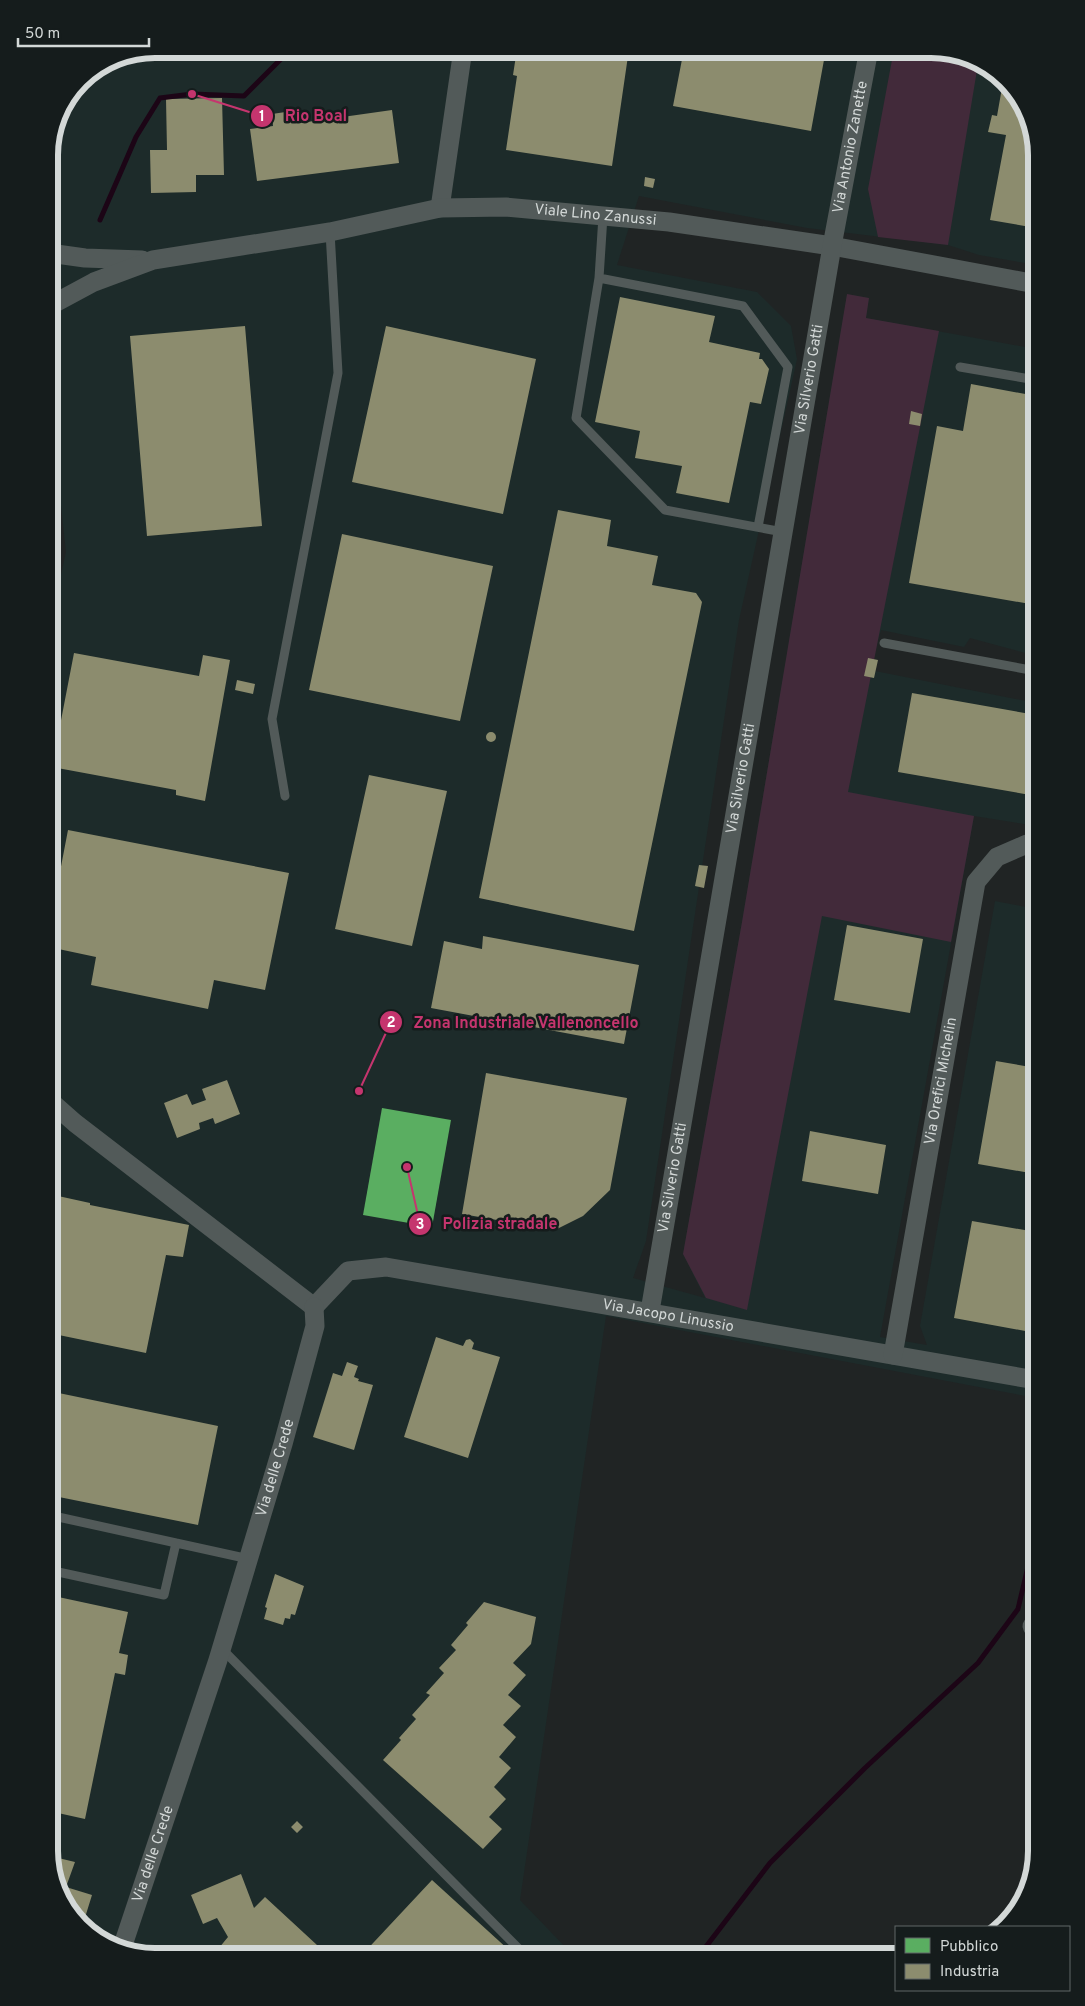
<svg xmlns="http://www.w3.org/2000/svg" width="1085" height="2006" font-family="Overpass,sans-serif">
<rect width="100%" height="100%" fill="#202424"/>
<path fill="#1d2b2a" d="M155,49H938L995,70L1028,114L1036,155V265L979,255L948,245L807,228L639,196L617,265L757,292L791,326L797,359L739,620L646,1241L633,1278L705,1298L683,1254L742,922L847,294L869,298L866,318L1036,349V656L970,638L964,647L881,630L870,670L1036,703V826L974,816L880,1337L927,1345L920,1326L995,901L1036,909V1398L606,1316L520,1900L575,1957H148L96,1939L57,1892L49,1851V629L66,552L49,396V148L57,114L80,80L114,57Z"/>
<path fill="#422a3a" d="M894,49H938L978,64L948,245L878,237L868,189Z
M847,294L869,298L866,318L939,331L848,792L974,816L951,942L822,916L747,1310L706,1298L683,1254L742,922Z"/>
<path fill="#5aae61" d="M382,1108L451,1120L432,1227L363,1215Z"/>
<path fill="#8c8c6e" d="M517,49H629L612,166L506,150L517,76L513,75Z
M684,49H826L811,131L673,106Z
M1003,82L1028,114L1036,154V228L990,220L1006,135L988,132L992,115L997,116Z
M222,98L224,175H196V192L151,193L150,150H167L166,99Z
M299,110L300,123L392,110L399,163L257,181L250,129L273,126L272,114Z
M645,177L655,179L653,188L644,186Z
M620,297L715,316L709,342L760,353L759,359H762L769,369L761,404L750,402L729,503L676,493L682,466L635,458L640,431L595,422Z
M245,326L262,526L147,536L130,336Z
M386,326L536,359L503,514L352,482Z
M971,384L1036,396V605L909,583L937,426L963,431Z
M911,411L922,414L920,426L909,424Z
M558,510L611,520L607,546L658,556L652,585L696,593L702,602L634,931L479,898Z
M342,534L493,566L460,721L309,690Z
M74,653L199,676L203,655L230,660L205,801L176,795V790L52,767Z
M868,658L878,660L874,678L864,676Z
M237,680L255,684L253,694L235,690Z
M912,693L1036,715V796L898,772Z
M486 737a5 5 0 1 1 10 0a5 5 0 1 1-10 0Z
M369,775L447,791L412,946L335,929Z
M68,830L289,873L265,990L214,980L208,1009L91,985L96,957L49,947V929Z
M699,865L708,866L704,888L695,886Z
M847,925L923,939L910,1013L834,1000Z
M483,936L639,965L624,1044L431,1008L444,941L482,949Z
M996,1061L1036,1068V1174L978,1164Z
M486,1073L627,1098L610,1190L583,1216L555,1230L462,1214Z
M227,1080L240,1114L215,1124L213,1118L199,1123L200,1129L177,1138L164,1103L187,1094L192,1105L206,1100L202,1089Z
M810,1131L886,1145L878,1194L802,1181Z
M49,1194L90,1203V1205L189,1225L183,1257L166,1255L146,1353L49,1333Z
M972,1221L1036,1232V1333L954,1318Z
M436,1337L463,1346L466,1340L470,1339L474,1343L472,1349L500,1357L468,1458L404,1437Z
M347,1362L358,1366L354,1377L359,1379L358,1381L373,1385L354,1450L313,1437L333,1373L342,1376Z
M49,1391L218,1426L198,1525L49,1495Z
M275,1574L304,1586L295,1615L291,1614L290,1619L285,1618L283,1625L264,1619L267,1608L265,1607Z
M49,1595L128,1612L119,1653L128,1655L125,1675L115,1673L85,1819L49,1811Z
M484,1602L536,1617L531,1644L513,1663L526,1675L508,1695L521,1706L503,1725L516,1737L499,1757L511,1768L494,1787L506,1799L489,1817L502,1829L483,1849L383,1760L401,1740L399,1738L416,1719L412,1715L430,1695L426,1693L444,1673L439,1668L456,1650L451,1645L468,1625L466,1623Z
M297,1821L303,1827L297,1833L291,1827Z
M50,1856L75,1862L66,1887L92,1895L83,1924L57,1892Z
M241,1874L254,1908L265,1897L330,1957H217L214,1954L228,1937L217,1918L203,1924L191,1895Z
M432,1880L511,1952L506,1957H360Z"/>
<g fill="none" stroke-linecap="round" stroke-linejoin="round">
<path stroke="#1c0516" stroke-width="5" d="M100,220L136,137L160,98L192,94L244,96L283,57L287,49
M698,1957L770,1863L865,1768L978,1663L1018,1609L1031,1554L1036,1515"/>
<path stroke="#525a59" stroke-width="9" d="M603,216L599,278L576,418L665,510L783,532
M599,278L743,306L788,367L758,527
M960,367L1036,380
M884,643L1036,671
M285,796L272,719L338,373L330,232
M49,1515L249,1559
M49,1570L164,1595L176,1543
M222,1649L527,1957"/>
<g stroke="#525a59" stroke-width="19">
<path d="M440,208L463,49"/>
<path d="M49,253L85,258L142,260"/>
<path id="s1" d="M49,310L55,303L94,282L153,260L330,232L440,208L506,207L669,222L832,246L1036,284"/>
<path d="M49,1100L75,1123L314,1307"/>
<path id="s2" d="M314,1307L348,1271L386,1267L1036,1380"/>
<path id="s3" d="M650,1311L832,246L869,49"/>
<path id="s4" d="M893,1355L976,882L997,857L1027,844L1036,846"/>
<path d="M1032,1626L1036,1633"/>
<path id="s5" d="M122,1948L218,1660L283,1444L315,1326L314,1307"/>
</g>
</g>
<g text-anchor="middle" dominant-baseline="central" stroke-width="5" stroke-linejoin="round" paint-order="stroke">
<g font-size="15" fill="#d3d8d7" stroke="#151c1c">
<text stroke="none"><textPath href="#s3" startOffset="1181">Via Antonio Zanette</textPath></text>
<text stroke="none"><textPath href="#s1" startOffset="564">Viale Lino Zanussi</textPath></text>
<text stroke="none"><textPath href="#s3" startOffset="945">Via Silverio Gatti</textPath></text>
<text stroke="none"><textPath href="#s3" startOffset="540">Via Silverio Gatti</textPath></text>
<text stroke="none"><textPath href="#s4" startOffset="278">Via Orefici Michelin</textPath></text>
<text stroke="none"><textPath href="#s3" startOffset="135">Via Silverio Gatti</textPath></text>
<text stroke="none"><textPath href="#s2" startOffset="374">Via Jacopo Linussio</textPath></text>
<text stroke="none"><textPath href="#s5" startOffset="504">Via delle Crede</textPath></text>
<text stroke="none"><textPath href="#s5" startOffset="99">Via delle Crede</textPath></text>
</g>
</g>
<path d="M0 0H1085V2006H0ZM155 58H931A97 97 0 0 1 1028 155V1851A97 97 0 0 1 931 1948H155A97 97 0 0 1 58 1851V155A97 97 0 0 1 155 58Z" fill="#151c1c" fill-rule="evenodd"/>
<path fill="none" stroke="#d3d8d7" stroke-width="6" d="M155 58H931A97 97 0 0 1 1028 155V1851A97 97 0 0 1 931 1948H155A97 97 0 0 1 58 1851V155A97 97 0 0 1 155 58Z"/>
<path fill="none" stroke="#c5356e" stroke-width="2" d="M192 94L262 116M359 1091L391 1022M407 1167L420 1224"/>
<g fill="#c5356e" stroke="#151c1c" stroke-width="2">
<circle cx="192" cy="94" r="5"/>
<circle cx="359" cy="1091" r="5"/>
<circle cx="407" cy="1167" r="5"/>
<circle cx="262" cy="116" r="12"/>
<circle cx="391" cy="1022" r="12"/>
<circle cx="420" cy="1224" r="12"/>
</g>
<g font-size="15" text-anchor="middle" font-weight="bold" fill="#fff">
<text x="262" y="121">1</text>
<text x="391" y="1027">2</text>
<text x="420" y="1229">3</text>
</g>
<g font-size="16" text-anchor="middle" font-weight="bold" fill="#c5356e" stroke="#151c1c" stroke-width="5" stroke-linejoin="round" paint-order="stroke">
<text x="316" y="121">Rio Boal</text>
<text x="526" y="1028">Zona Industriale Vallenoncello</text>
<text x="500" y="1229">Polizia stradale</text>
</g>
<rect x="895" y="1926" width="175" height="65" fill="#151c1c" stroke="#616767"/>
<rect x="905" y="1938" width="25" height="15" fill="#5aae61" stroke="#616767"/>
<text x="940" y="1951" font-size="15" fill="#d3d8d7">Pubblico</text>
<rect x="905" y="1964" width="25" height="15" fill="#8c8c6e" stroke="#616767"/>
<text x="940" y="1976" font-size="15" fill="#d3d8d7">Industria</text>
<path d="M18 38v8h131v-8" fill="none" stroke="#d3d8d7" stroke-width="2.5"/>
<text x="25" y="38" font-size="15" fill="#d3d8d7" stroke="#151c1c" stroke-width="4" paint-order="stroke">50 m</text>
</svg>
